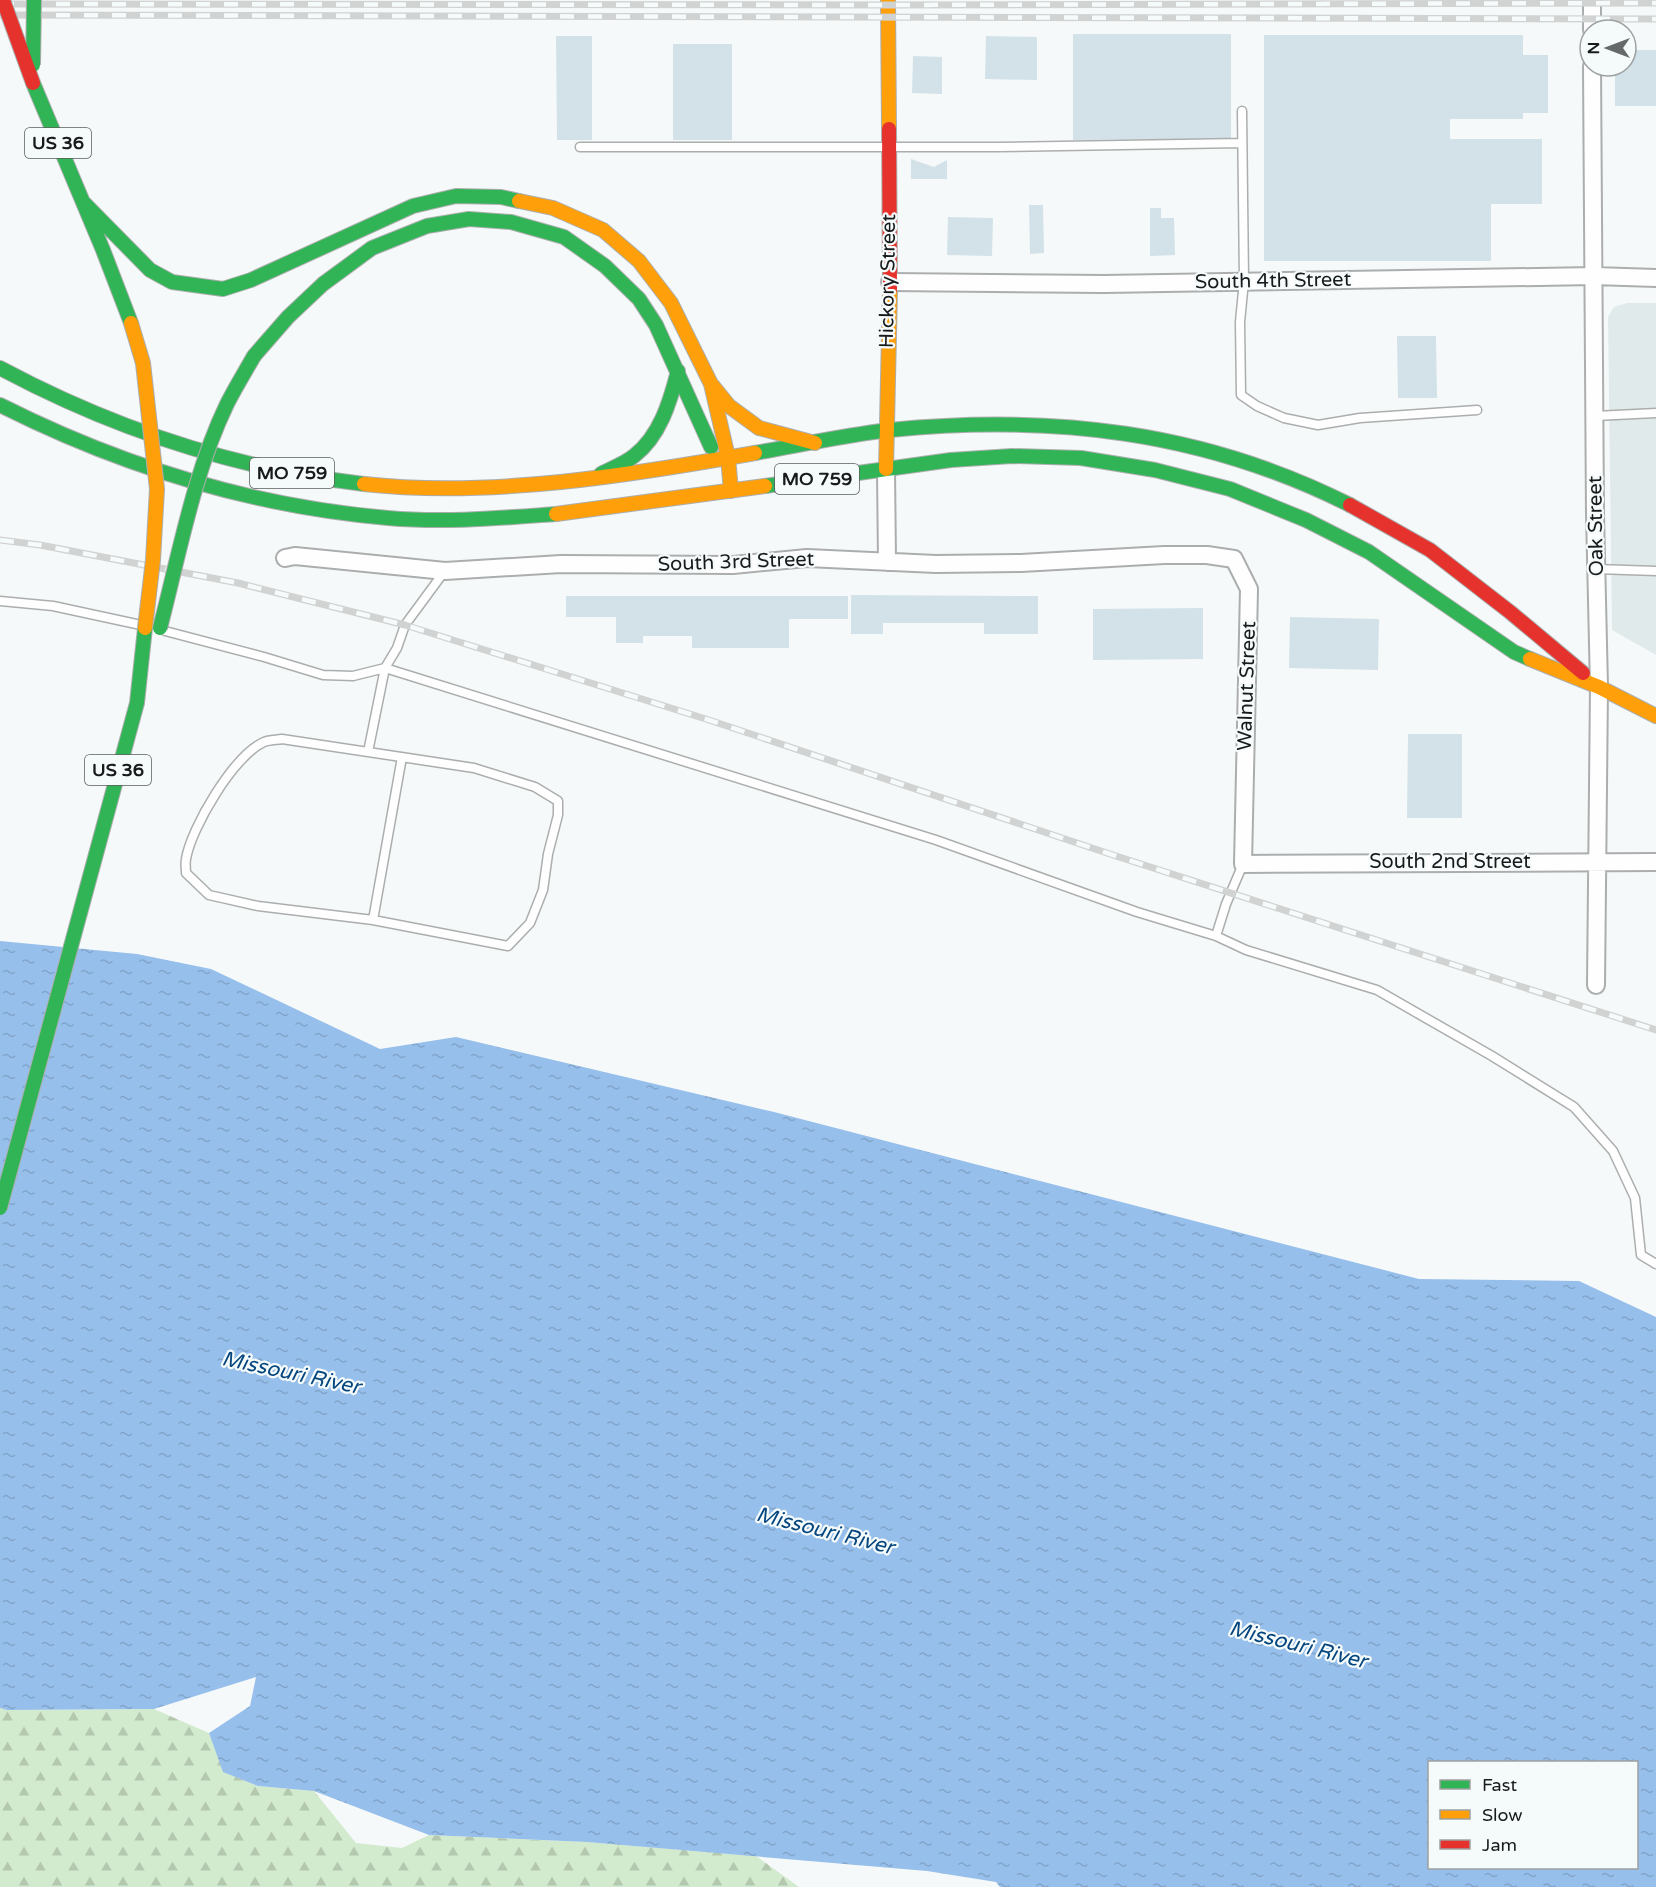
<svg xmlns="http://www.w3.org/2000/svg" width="1656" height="1887" font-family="'Varela Round',sans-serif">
<defs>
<pattern id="forest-firs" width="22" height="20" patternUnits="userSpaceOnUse" patternTransform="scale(1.5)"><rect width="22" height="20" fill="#d2eace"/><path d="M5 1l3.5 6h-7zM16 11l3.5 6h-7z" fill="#b4c8b0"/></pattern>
<pattern id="water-ripples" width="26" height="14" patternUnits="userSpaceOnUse" patternTransform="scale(1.5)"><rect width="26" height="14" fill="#96bfeb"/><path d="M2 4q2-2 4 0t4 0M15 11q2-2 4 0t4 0" fill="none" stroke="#81a4c9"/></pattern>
</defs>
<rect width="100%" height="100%" fill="#f6f9f9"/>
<path fill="#e1eaea" d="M1627,303H1656V655L1612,630L1608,317L1614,307Z"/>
<path fill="url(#forest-firs)" d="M0,1708L8,1710L154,1709L209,1733L224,1772L258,1786L314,1791L356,1843L402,1848L429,1835L587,1842L756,1856L799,1887H0Z"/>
<path fill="url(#water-ripples)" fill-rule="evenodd" d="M0,941L137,954L211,969L380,1049L456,1037L774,1112L1419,1279L1579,1281L1656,1317V1887H1000L996,1882L927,1871L587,1842L429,1835L314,1791L258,1786L223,1772L209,1733L250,1706L256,1677L154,1709L7,1710L0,1708ZM1430,1762H1636V1868H1430Z"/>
<path fill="#d2e2e8" d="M1073,34H1231V139L1073,140Z
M1264,35H1523V55H1548V113H1523V119H1450V139H1542V204H1491V261H1264Z
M556,36H592V140H557Z
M986,36L1037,37V80L985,79Z
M673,44H732V140H673Z
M1626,50H1656V106H1615V66H1626Z
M913,56L942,57V94L912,93Z
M911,159L934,167L947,160V179H911Z
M1029,205H1043L1044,253L1030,254Z
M1150,208H1161V218H1174L1175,255L1150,256Z
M948,217L993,218L992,256L947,255Z
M1397,336H1436L1437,398H1398Z
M851,595L1038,596V634H984V623H883V634H851Z
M566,596H848V619H789V648H692V636H643V643H616V617H566Z
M1203,608V659L1093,660V609Z
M1290,617L1379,619L1378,670L1289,668Z
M1408,734H1462V818H1407Z"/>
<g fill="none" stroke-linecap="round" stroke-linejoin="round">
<defs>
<path id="lane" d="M1242,111L1244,281L1240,322L1241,395L1257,406L1284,418L1318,425L1360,418L1477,410
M580,147H998L1242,143
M1595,416L1656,413
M1596,569L1656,571
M0,601L53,606L141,625
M165,631L264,657L323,675L353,676L385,668L936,840L1137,912L1216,936L1246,950L1377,990L1492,1056L1574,1107L1613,1151L1635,1198L1641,1255L1656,1264
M282,739L474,768L535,787L558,801V815L548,854L543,890L530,923L508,946L373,920L258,906L209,895L186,873C186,869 185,864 186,859C191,828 234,755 264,742C269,740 277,740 282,739Z
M368,752L385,668L397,648L405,625L444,572
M373,920L402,757
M1216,936L1226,904L1243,864"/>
<path id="street" d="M1592,0V30
M1592,66L1595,514L1599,687L1596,985
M890,282L1104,284L1594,276L1656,278
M886,469L887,562
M285,558L295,556L445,571L561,564L733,565L807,558L936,564L1021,563L1164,555H1207L1234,559L1249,589L1243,864L1656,862"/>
<path id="fast" d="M33,83L103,250L131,323
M84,203L150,270L172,282L223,289L251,280L413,206L456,196L501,197L519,201
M254,356L288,317L323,284L372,248L427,226L469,219L511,222L564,237L605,266L639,299L656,325L711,447
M0,368C114,429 236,469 364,484
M0,405C123,467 250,506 388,518C444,523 500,518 556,514
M755,453C800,445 845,435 890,430C1052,414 1203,431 1350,505
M601,474C612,468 624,464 634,456C660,436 670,402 678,371
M765,486L951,460L1012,456L1081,458L1155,470L1230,489L1306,520L1369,552L1514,652L1530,659"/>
<path id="slow" d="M888,0L889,129
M519,201L553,208L603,230L639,261L671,303L711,384L728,457L731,491
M712,385L729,406L759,428L815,443
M886,469L890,289
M364,484C490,498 632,475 755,453
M556,514L765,486
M1530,659L1599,687L1656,716"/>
<path id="jam" d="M889,129L890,289
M1350,505L1430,550L1510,612L1583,673"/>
</defs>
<use href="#lane" stroke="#acaeae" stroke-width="11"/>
<use href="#street" stroke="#acaeae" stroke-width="20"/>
<use href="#fast" stroke="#acaeae" stroke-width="16"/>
<use href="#slow" stroke="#acaeae" stroke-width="16"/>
<use href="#jam" stroke="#acaeae" stroke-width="16"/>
<use href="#lane" stroke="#fefefe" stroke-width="8"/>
<use href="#street" stroke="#fefefe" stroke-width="16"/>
<use href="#fast" stroke="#30b455" stroke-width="14"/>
<use href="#slow" stroke="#ff9f0a" stroke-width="14"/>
<use href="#jam" stroke="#e5322d" stroke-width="14"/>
<defs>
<path id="rail" d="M0,4L888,5L1656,3
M0,15L1656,19
M0,540L40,545L238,583L405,625L709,720L1116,856L1656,1030"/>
</defs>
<use href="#rail" stroke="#d1d2d2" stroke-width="7"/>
<use href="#rail" stroke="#f5fafa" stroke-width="4.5" stroke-dasharray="14" stroke-linecap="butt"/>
<defs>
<path id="fast-bridge" d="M33,65L34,0
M160,628C179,555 194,472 227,404C235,388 245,372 254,356
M0,1208L137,703L145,628"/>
<path id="slow-bridge" d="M131,323L143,363L157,489L153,560L145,628"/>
<path id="jam-bridge" d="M3,0L33,83"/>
</defs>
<use href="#fast-bridge" stroke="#acaeae" stroke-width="16" stroke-linecap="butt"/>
<use href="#slow-bridge" stroke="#acaeae" stroke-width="16" stroke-linecap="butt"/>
<use href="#jam-bridge" stroke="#acaeae" stroke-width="16" stroke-linecap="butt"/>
<use href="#fast-bridge" stroke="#30b455" stroke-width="14"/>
<use href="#slow-bridge" stroke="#ff9f0a" stroke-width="14"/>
<use href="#jam-bridge" stroke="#e5322d" stroke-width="14"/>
</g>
<g text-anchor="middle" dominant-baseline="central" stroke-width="4.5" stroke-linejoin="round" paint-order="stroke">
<g fill="#f5fafa" stroke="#5b5e5e" stroke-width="1.5">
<rect x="25" y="128" width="66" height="30" rx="4.5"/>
<rect x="250" y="458" width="84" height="30" rx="4.5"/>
<rect x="775" y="464" width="84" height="30" rx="4.5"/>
<rect x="85" y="755" width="66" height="30" rx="4.5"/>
</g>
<g font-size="18" font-weight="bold" fill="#191b1b">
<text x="58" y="143">US 36</text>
<text x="292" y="473">MO 759</text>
<text x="817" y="479">MO 759</text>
<text x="118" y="770">US 36</text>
</g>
<g font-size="20" fill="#191b1b" stroke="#f5fafa">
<text transform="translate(888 281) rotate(-89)">Hickory Street</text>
<text transform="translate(1273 281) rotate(-1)">South 4th Street</text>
<text transform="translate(1596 526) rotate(-91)">Oak Street</text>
<text transform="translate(736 562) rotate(-2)">South 3rd Street</text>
<text transform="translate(1247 686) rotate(-88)">Walnut Street</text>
<text x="1450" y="862">South 2nd Street</text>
</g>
<g font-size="21" font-style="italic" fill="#05467f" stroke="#f5fafa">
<text transform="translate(291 1373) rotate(12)">Missouri River</text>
<text transform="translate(825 1531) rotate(14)">Missouri River</text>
<text transform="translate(1298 1645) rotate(14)">Missouri River</text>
</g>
</g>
<rect x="1428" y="1761" width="210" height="108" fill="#f5fafa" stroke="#9da1a1" stroke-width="1.5"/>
<rect x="1440" y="1780" width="30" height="9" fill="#30b455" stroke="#9da1a1" stroke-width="1.5"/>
<text x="1482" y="1791" font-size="18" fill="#191b1b">Fast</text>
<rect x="1440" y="1810" width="30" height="9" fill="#ff9f0a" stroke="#9da1a1" stroke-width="1.5"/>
<text x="1482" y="1821" font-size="18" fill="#191b1b">Slow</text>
<rect x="1440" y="1840" width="30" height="9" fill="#e5322d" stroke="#9da1a1" stroke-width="1.5"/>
<text x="1482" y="1851" font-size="18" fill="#191b1b">Jam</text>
<g transform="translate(1608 48) rotate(270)"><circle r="28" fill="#f5fafa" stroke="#9da1a1" stroke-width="1.5"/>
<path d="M0-4.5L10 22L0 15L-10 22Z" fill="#666969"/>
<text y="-9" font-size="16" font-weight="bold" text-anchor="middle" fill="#191b1b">N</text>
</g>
</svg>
